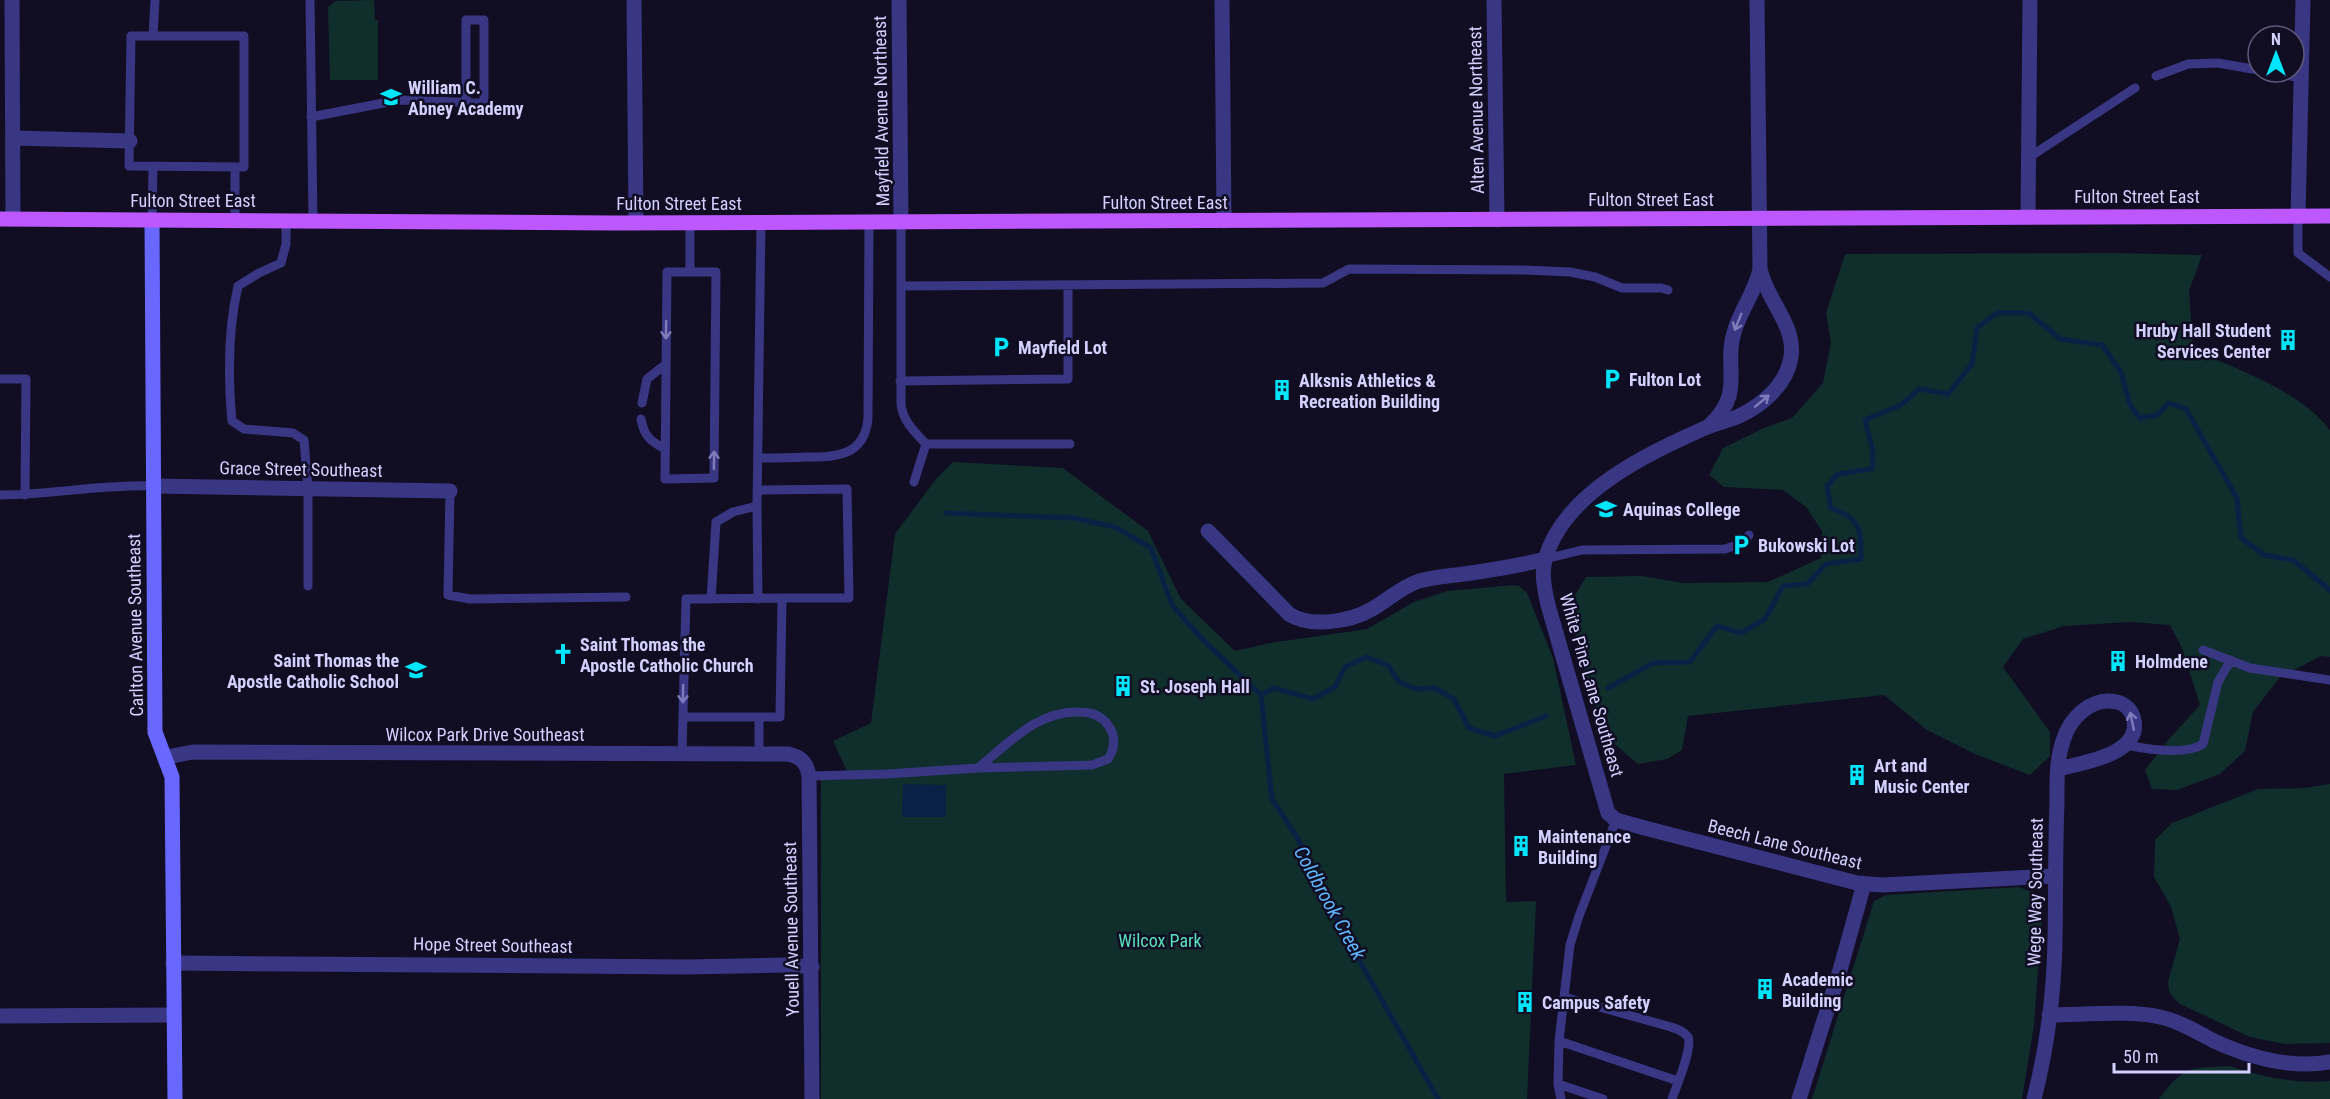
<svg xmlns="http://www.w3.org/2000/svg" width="2330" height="1099" font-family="'Roboto Condensed',sans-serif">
<rect width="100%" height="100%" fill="#110d23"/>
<path fill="#102e2c" d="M374,0L375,20H378V80H330L328,7L335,1Z
M2116,253L2202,255L2189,291L2193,349C2238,370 2299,390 2330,430V657L2321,656L2280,677L2253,712L2245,751L2220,774L2177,790L2152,789L2145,770L2169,739L2200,705L2182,648L2170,625L2130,622L2064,626L2023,639L2003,667L2050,732V756L2030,775L1975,754L1927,730L1884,695L1688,716L1682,750L1667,759L1638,764L1612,742L1595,707L1584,671L1574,627V597L1586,577L1642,576L1684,583L1768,582L1821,558L1822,531L1806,507L1783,490L1724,487L1709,475L1723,448L1764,428L1792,418L1823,383L1831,343L1826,313L1845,254Z
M953,462L1063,468L1148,531L1181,599L1235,651L1270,643L1367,629L1414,602L1447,591L1514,585L1519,586L1527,593L1553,658L1576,765L1504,774L1506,902L1536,901L1527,1099H821V780H851L833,741L871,723L895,534L936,479Z
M2330,784V1043L2284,1044L2250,1037L2180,1004L2173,997L2169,991L2168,981L2180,939L2171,907L2154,877L2155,840L2172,823L2258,789L2305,788Z
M2019,887L2037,894L2043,905L2034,1025L2022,1099H1812L1874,901L1886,895Z
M2229,1066C2262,1077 2295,1084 2330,1081V1099H2159C2183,1066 2190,1068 2229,1066Z"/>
<path fill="#0a2146" d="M903,784L946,785V817H902Z"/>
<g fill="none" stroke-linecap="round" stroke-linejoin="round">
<path stroke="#0a2146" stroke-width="5" d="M946,513L1073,518L1115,527L1151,548L1172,605L1204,641L1261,695L1274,688L1313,699L1335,687L1345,667L1366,657L1388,665L1399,682L1416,689L1435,688L1454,699L1469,728L1495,736L1546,716
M1608,688L1653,663L1690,662L1717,626L1741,633L1765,619L1783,586L1807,584L1826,564L1861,559C1861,528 1861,519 1831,508L1827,486L1838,474L1872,469L1873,452L1865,420L1901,405L1919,389L1948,394L1972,364L1977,328L1997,313H2029L2060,339L2102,345L2121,372L2130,405L2140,418L2157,415L2169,403L2186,409L2237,498L2241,538L2264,555L2293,560L2330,590
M1261,695L1272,799L1298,839L1342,930L1438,1099"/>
<path stroke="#393784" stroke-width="9" d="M310,0L313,221
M131,36H244V167L129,166Z
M153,36L155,0
M2268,72L2301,78
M2156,76L2188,64L2218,63L2258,70
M311,117L399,100L484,103V20H466V103
M2028,158L2135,88
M235,167V220
M2298,216V253L2330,277
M152,220L153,166
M286,220V244L281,263L259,273L238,286C228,329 228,378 232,421L244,429L293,433L304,440L308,489V586
M901,222V403C902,421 915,432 926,444H1070
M690,223V272H667L665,479L714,478L716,272H690
M901,286L1323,283L1349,269L1523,270L1570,272L1595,277L1622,288H1661L1668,290
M0,379H26L25,495
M900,381L1068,379V285
M642,403L647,379L666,364
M641,419C644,436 650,441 665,449
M758,458C773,458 789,458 805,457C835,457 864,457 868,419L869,222
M914,482L926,444
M450,491L448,595L470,599L626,597
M0,495C51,495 102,484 153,486
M757,506L758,599
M1545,559L1582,550L1725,549L1743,543L1749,535
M711,599L716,522L733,512L757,506L761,222
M2203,650L2250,668L2330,680
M683,717H780L782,598H849L847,489L757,490
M759,717V754
M2126,745C2146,749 2185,756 2203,744L2218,682L2231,660
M682,754L686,599L782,598
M809,776L887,774L978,768L1092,765L1108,759C1115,748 1116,736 1108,725C1101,715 1091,712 1080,712C1038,710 1009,743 978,768
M1564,997L1671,1027C1677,1029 1684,1031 1688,1037C1693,1048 1676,1087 1672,1099
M1559,1041L1678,1081
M1558,1084L1603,1099
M1561,1099L1558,1084L1559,1041L1570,945L1579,916L1616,820"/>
<path stroke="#393784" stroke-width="15" d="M12,0L13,219
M634,0L636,223
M899,0L901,222
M1222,0L1224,221
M1494,0L1497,220
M13,138L130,141
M2028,216L2030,0
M2298,216L2303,0
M1760,269C1766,299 1796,325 1791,357C1787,384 1763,405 1739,416C1728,421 1716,423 1705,428C1647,454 1563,493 1545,560C1541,574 1545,591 1548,605L1608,813L1616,820L1641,827L1857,883L1883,885L2055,876
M1710,425C1746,391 1722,368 1735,329C1742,308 1756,290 1760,269L1757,0
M153,486L450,491
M1208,531L1289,614C1310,628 1350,622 1372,609C1388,600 1401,587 1419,581C1434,577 1450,576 1464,574C1492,570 1519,566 1545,559
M166,757L193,752L787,754C800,756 807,762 809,776L812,1099
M173,963L687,967L788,965L812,967
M2049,1015C2081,1015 2130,1010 2160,1017C2179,1021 2197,1032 2214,1041C2251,1058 2290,1069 2330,1062
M0,1016L173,1015
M1799,1099L1840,970L1864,884
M2034,1099C2047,1048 2054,993 2055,941C2056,895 2055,850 2057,804C2057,783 2056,761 2063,741C2069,719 2091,696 2117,702C2126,704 2132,711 2134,720C2141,755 2081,763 2058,769"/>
<path stroke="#6867ff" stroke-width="15" d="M152,220L155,732L172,777L175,1099"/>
<path stroke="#bd57ff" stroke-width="15" d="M0,219L614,223L2330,216"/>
</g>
<defs><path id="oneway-shaft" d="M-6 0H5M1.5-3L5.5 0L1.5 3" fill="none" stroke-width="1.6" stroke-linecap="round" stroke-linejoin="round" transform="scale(1.5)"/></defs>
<g stroke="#7f7cbb">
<use href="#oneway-shaft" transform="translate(1738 322) rotate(112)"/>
<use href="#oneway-shaft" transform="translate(666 330) rotate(91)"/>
<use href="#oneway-shaft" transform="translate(1762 401) rotate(-39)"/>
<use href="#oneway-shaft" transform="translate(714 460) rotate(-89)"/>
<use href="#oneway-shaft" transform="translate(683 694) rotate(91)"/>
<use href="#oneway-shaft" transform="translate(2132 721) rotate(-102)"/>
</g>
<defs>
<symbol id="school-bare" viewBox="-9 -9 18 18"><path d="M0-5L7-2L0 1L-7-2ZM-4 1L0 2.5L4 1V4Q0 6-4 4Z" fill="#00e5fb" stroke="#110d23" stroke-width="2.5" paint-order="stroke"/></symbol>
<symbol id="building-bare" viewBox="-9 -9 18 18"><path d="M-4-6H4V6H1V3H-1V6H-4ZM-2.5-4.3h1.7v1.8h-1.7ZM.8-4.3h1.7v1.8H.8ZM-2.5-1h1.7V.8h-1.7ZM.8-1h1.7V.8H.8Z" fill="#00e5fb" stroke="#110d23" stroke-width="2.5" paint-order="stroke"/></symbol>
<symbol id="parking-bare" viewBox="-9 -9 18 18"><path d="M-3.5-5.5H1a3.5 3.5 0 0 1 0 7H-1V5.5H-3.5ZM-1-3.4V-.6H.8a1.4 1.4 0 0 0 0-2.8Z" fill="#00e5fb" stroke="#110d23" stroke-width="2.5" paint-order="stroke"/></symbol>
<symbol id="university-bare" viewBox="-9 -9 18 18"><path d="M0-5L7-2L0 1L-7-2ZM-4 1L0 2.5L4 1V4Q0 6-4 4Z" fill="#00e5fb" stroke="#110d23" stroke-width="2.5" paint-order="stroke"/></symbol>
<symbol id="church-bare" viewBox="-9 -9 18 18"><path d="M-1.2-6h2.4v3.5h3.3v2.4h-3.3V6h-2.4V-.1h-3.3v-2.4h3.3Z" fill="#00e5fb" stroke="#110d23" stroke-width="2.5" paint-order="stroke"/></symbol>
</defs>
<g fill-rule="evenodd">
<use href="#school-bare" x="376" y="82" width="30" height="30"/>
<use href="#building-bare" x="2273" y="325" width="30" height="30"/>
<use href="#parking-bare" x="986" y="332" width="30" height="30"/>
<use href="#parking-bare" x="1597" y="364" width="30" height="30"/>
<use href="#building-bare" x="1267" y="375" width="30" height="30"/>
<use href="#university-bare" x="1591" y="494" width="30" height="30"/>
<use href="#parking-bare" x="1726" y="530" width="30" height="30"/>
<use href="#church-bare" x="548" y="639" width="30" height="30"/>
<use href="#building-bare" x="2103" y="646" width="30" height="30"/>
<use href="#school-bare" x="401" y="655" width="30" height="30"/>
<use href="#building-bare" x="1108" y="671" width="30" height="30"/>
<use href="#building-bare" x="1842" y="760" width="30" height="30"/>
<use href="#building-bare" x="1506" y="831" width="30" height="30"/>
<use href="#building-bare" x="1750" y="974" width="30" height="30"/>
<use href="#building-bare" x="1510" y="987" width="30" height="30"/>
</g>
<g text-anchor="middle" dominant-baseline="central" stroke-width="5" stroke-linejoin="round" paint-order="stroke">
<g font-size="18" font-weight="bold" fill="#d4d0ff" stroke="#110d23" text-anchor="start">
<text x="408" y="87">William C.<tspan x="408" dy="21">Abney Academy</tspan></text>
<text x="2271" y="330" text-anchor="end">Hruby Hall Student<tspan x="2271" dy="21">Services Center</tspan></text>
<text x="1018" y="347">Mayfield Lot</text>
<text x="1629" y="379">Fulton Lot</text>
<text x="1299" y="380">Alksnis Athletics &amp;<tspan x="1299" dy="21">Recreation Building</tspan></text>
<text x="1623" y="509">Aquinas College</text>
<text x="1758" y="545">Bukowski Lot</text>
<text x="580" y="644">Saint Thomas the<tspan x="580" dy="21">Apostle Catholic Church</tspan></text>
<text x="399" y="660" text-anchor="end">Saint Thomas the<tspan x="399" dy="21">Apostle Catholic School</tspan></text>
<text x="2135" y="661">Holmdene</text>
<text x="1140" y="686">St. Joseph Hall</text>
<text x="1874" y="765">Art and<tspan x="1874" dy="21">Music Center</tspan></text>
<text x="1538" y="836">Maintenance<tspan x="1538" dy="21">Building</tspan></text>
<text x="1782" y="979">Academic<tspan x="1782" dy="21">Building</tspan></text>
<text x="1542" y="1002">Campus Safety</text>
</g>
<g font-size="18" fill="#d4d0ff" stroke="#110d23">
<text transform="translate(1476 110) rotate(-91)">Alten Avenue Northeast</text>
<text transform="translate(881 111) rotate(-91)">Mayfield Avenue Northeast</text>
<text x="2137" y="196">Fulton Street East</text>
<text x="1651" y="199">Fulton Street East</text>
<text x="193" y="200">Fulton Street East</text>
<text x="1165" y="202">Fulton Street East</text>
<text x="679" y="203">Fulton Street East</text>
<text transform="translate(301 469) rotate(1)">Grace Street Southeast</text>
<text transform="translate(135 625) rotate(-91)">Carlton Avenue Southeast</text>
<text transform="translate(1592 685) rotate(74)">White Pine Lane Southeast</text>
<text x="485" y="734">Wilcox Park Drive Southeast</text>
<text transform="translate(1785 844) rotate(14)">Beech Lane Southeast</text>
<text transform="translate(2035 892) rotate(-89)">Wege Way Southeast</text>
<text transform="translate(791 929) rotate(-91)">Youell Avenue Southeast</text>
<text transform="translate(493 945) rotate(1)">Hope Street Southeast</text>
</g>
<g font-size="18" fill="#58e3be" stroke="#110d23">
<text x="1160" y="940">Wilcox Park</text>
</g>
<g font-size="20" font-style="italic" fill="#5eb7ff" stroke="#110d23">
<text transform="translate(1330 903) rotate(61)">Coldbrook Creek</text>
</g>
</g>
<g transform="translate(2276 54)"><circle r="28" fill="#110d23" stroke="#5f5b7b" stroke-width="1.5"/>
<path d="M0-4.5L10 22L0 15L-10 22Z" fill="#00e5fb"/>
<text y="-9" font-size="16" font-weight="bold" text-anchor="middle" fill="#d4d0ff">N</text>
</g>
<path d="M2114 1063v9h135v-9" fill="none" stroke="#d4d0ff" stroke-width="3"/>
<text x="2123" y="1063" font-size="18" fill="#d4d0ff" stroke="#110d23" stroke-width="4.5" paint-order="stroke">50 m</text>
</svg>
